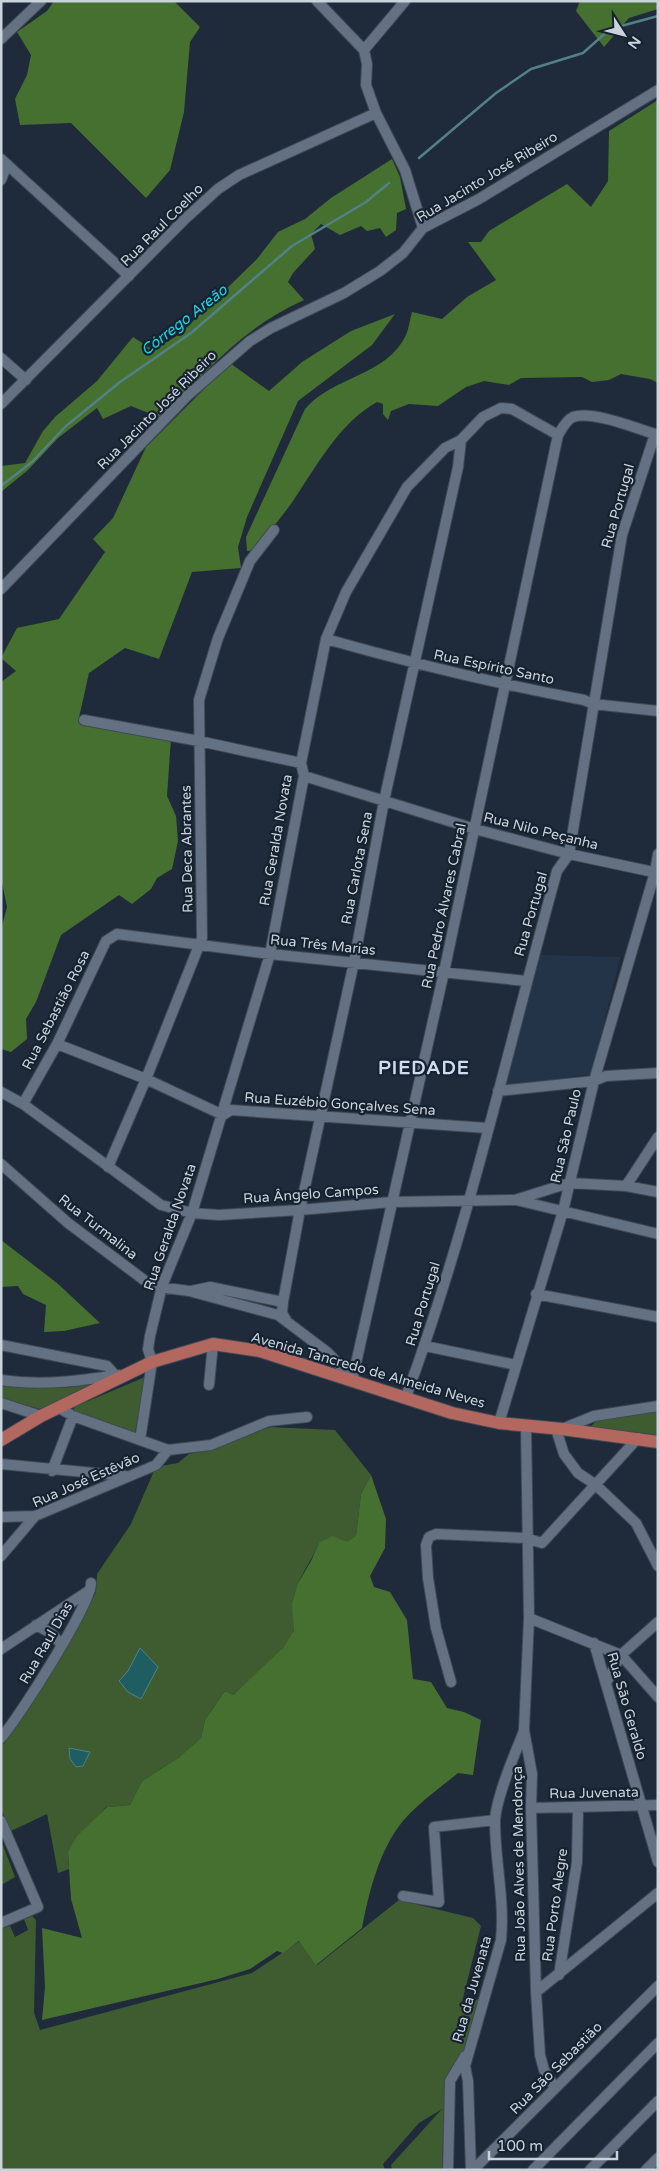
<svg xmlns="http://www.w3.org/2000/svg" width="659" height="2171" font-family="'Varela Round',sans-serif">
<rect width="100%" height="100%" fill="#1f2b3a"/>
<path fill="#243448" d="M540,955L620,957L592,1074L505,1086Z"/>
<path fill="#3e5c2f" d="M145,1377L135,1433L74,1413V1407Z
M99,1382L40,1409L1,1399V1384L65,1388Z
M658,1411V1436L588,1429L597,1420Z
M270,1427L335,1430L371,1475L361,1494L356,1536L347,1543H319C311,1563 295,1581 293,1603C292,1612 296,1622 294,1630C291,1647 246,1682 233,1695L225,1691L205,1720L201,1738L178,1758L142,1781L130,1805L106,1807L68,1852L69,1869L58,1873L47,1814L11,1831L1,1809V1743L29,1709L96,1592L97,1574L131,1524L154,1471L161,1466L178,1463L189,1454L213,1449Z
M1,1840L15,1877L1,1885Z
M399,1900L473,1918L481,1926L462,2002L481,1999L464,2051L447,2081L444,2107L442,2170H392L391,2165L442,2109L419,2123L383,2164L385,2170H1V1929L10,1926L15,1937L28,1930L24,1919L32,1916L36,1920L34,2013L40,2030L252,1973L300,1941L317,1965Z"/>
<path fill="#46702f" d="M54,1H174L200,27L190,42L184,112L170,170L146,198L71,123L20,125L15,99L27,75L31,55L17,32L47,11Z
M580,1H658V9L629,18L604,47L576,11Z
M658,100V383L650,379L621,374L609,380L592,382L582,377L521,378L509,385L484,381L466,387L438,406L409,404L391,411L388,420L383,414V404L377,402C339,423 316,467 293,501C281,518 267,534 255,550L247,551L246,537L305,409C333,376 387,376 406,335C409,328 410,319 412,312L442,319L467,297L496,280L468,242H481L489,231L567,184L591,207L608,181L609,131Z
M392,159L400,177L406,209L397,213L396,230L386,237L380,228L367,231L361,226L340,235L321,224L311,234L315,249L293,273L288,282L304,300C245,326 205,372 161,418L131,406L103,419L97,408L58,438L28,470L1,492L2,466L25,463L43,431L55,417L97,381L133,337L153,350L180,334L257,259L278,232L305,219L331,198Z
M395,314L372,345L298,401L247,517L238,547L241,568L192,572L159,659L125,648L89,673L78,722L171,738L167,796L176,816L178,841L172,869L157,878L151,889L132,904L119,895L61,935L36,1002L26,1019L27,1039L11,1052L1,1049V930L7,907L1,878V682L16,671L1,658L17,628L59,619L105,552L93,539L113,518L146,447L230,363L269,391L302,362L351,331Z
M1,1240L57,1283L100,1323L64,1331L44,1332L46,1305L23,1294L18,1286L1,1287Z
M371,1475L386,1519L385,1548L370,1576L374,1587L390,1592L407,1620L413,1679L431,1682L447,1708L464,1712L481,1720L473,1775L458,1773C441,1787 416,1805 403,1821C379,1850 369,1892 362,1928L316,1965L299,1941L283,1953L277,1951L250,1969L218,1979L42,2020L45,1987L42,1928L82,1938L71,1899L68,1852L77,1836L107,1807L130,1805L142,1781L178,1758L201,1738L205,1720L225,1691L233,1695L283,1648L294,1631L292,1604L297,1585L311,1561L319,1543L332,1536L347,1542L356,1536L361,1494Z"/>
<path fill="#1e5e63" stroke="#528187" d="M140,1648L158,1667L141,1699L128,1692L119,1681L128,1671Z
M69,1748L90,1752L83,1766L76,1767L70,1759Z"/>
<g fill="none" stroke-linecap="round" stroke-linejoin="round">
<path stroke="#528187" stroke-width="2.5" d="M419,158L496,93L531,69L583,53L610,29L658,16
M1,486L32,462L66,426L120,382L191,333L292,246L366,202L389,183"/>
<defs>
<path id="minor" d="M317,1L364,50L367,64L366,85L376,113L405,170L423,228
M1,39L41,1
M364,50L405,1
M1,159L129,276
M1,180L7,164
M1,358L26,380
M1,404L186,218L218,189L239,175L376,113
M1,589L187,396L250,341L271,328L344,293L380,271L403,253L423,228L479,199L658,90
M326,639C411,663 497,684 584,700L593,704L658,711
M84,720L199,741L301,763
M304,776L475,829L569,854L658,873
M57,1044L146,1079L223,1115L231,1110L487,1128
M498,1091L594,1081L606,1076L658,1073
M1,1092L23,1104L161,1205L192,1213L219,1215L300,1210L391,1202L515,1200L569,1183L626,1186L658,1192
M23,1104L57,1044L106,941L117,934L270,954L526,981
M1,1164L68,1223L152,1286L189,1291L278,1315L327,1352L340,1365L348,1379
M108,1167L146,1079L202,938L199,700L218,638L250,561L274,530
M626,1186L658,1137
M516,1200L658,1234
M191,1291L210,1287L283,1302
M536,1294L658,1317
M286,1320L282,1313L283,1302L300,1210L354,962L384,801L458,467L461,440
M1,1345L107,1366L116,1376
M425,1346L516,1365
M1,1380C41,1386 79,1381 118,1375
M352,1381L444,972L558,435
M209,1385L213,1344
M406,1397C469,1226 508,1047 557,871L569,854L622,535L655,434
M1,1403L41,1416
M59,1408L73,1416L168,1450L211,1445L269,1421L307,1417
M499,1423L563,1211L594,1081L655,872L658,854
M526,1426L529,1618L524,1730L532,1774L531,1808L536,1992L540,2055L544,2070L555,2088
M556,1429L564,1454L578,1473L596,1485L636,1523L658,1566
M562,1429L594,1416L658,1406
M140,1440L152,1362L148,1349L150,1336L162,1286L192,1213L270,954L304,776L301,763L326,639L346,592L407,487L445,448L461,440L483,417L501,408L512,409L558,435C562,429 566,420 573,417C592,410 638,429 658,435
M1,1464L125,1476
M52,1471L73,1416
M1,1517L35,1516
M1,1556L35,1516L156,1465L168,1450
M529,1618L621,1655L658,1697
M36,1625L51,1633L61,1644
M594,1643L658,1862
M1,1649L90,1590
M451,1682L436,1628L428,1578L426,1545L429,1537L436,1534L526,1538L542,1543L638,1438
M606,1683L621,1655L658,1622
M1,1738C18,1719 92,1603 91,1583
M531,1808L658,1805
M1,1821L38,1907L1,1923
M403,1896L439,1902L434,1827L495,1820
M559,1975L577,1862L578,1808
M536,1992L658,1893
M448,2170L450,2081L465,2056
M471,2170L468,2081L465,2066L501,1940C505,1900 495,1862 495,1822C495,1800 515,1753 524,1731
M473,2170L658,1986
M533,2170L658,2043
M590,2170L658,2101
M646,2170L658,2158"/>
<path id="major" d="M1,1440L41,1416L152,1362L213,1344L260,1351L452,1413L499,1423L562,1429L658,1442"/>
</defs>
<use href="#minor" stroke="#3f4955" stroke-width="12"/>
<use href="#major" stroke="#3f4955" stroke-width="14"/>
<use href="#minor" stroke="#637182" stroke-width="10"/>
<use href="#major" stroke="#b2675f" stroke-width="12"/>
</g>
<g text-anchor="middle" dominant-baseline="central" stroke-width="4.5" stroke-linejoin="round" paint-order="stroke">
<g font-size="14" fill="#cad2dc" stroke="#162230">
<text transform="translate(487 177) rotate(-31)">Rua Jacinto José Ribeiro</text>
<text transform="translate(162 225) rotate(-45)">Rua Raul Coelho</text>
<text transform="translate(157 410) rotate(-45)">Rua Jacinto José Ribeiro</text>
<text transform="translate(618 506) rotate(-74)">Rua Portugal</text>
<text transform="translate(494 667) rotate(12)">Rua Espírito Santo</text>
<text transform="translate(541 831) rotate(14)">Rua Nilo Peçanha</text>
<text transform="translate(276 840) rotate(-80)">Rua Geralda Novata</text>
<text transform="translate(187 849) rotate(-91)">Rua Deca Abrantes</text>
<text transform="translate(357 868) rotate(-79)">Rua Carlota Sena</text>
<text transform="translate(444 906) rotate(-78)">Rua Pedro Álvares Cabral</text>
<text transform="translate(531 914) rotate(-74)">Rua Portugal</text>
<text transform="translate(323 945) rotate(6)">Rua Três Marias</text>
<text transform="translate(56 1010) rotate(-63)">Rua Sebastião Rosa</text>
<text transform="translate(340 1104) rotate(4)">Rua Euzébio Gonçalves Sena</text>
<text transform="translate(566 1136) rotate(-77)">Rua São Paulo</text>
<text transform="translate(311 1194) rotate(-4)">Rua Ângelo Campos</text>
<text transform="translate(98 1227) rotate(38)">Rua Turmalina</text>
<text transform="translate(170 1227) rotate(-71)">Rua Geralda Novata</text>
<text transform="translate(423 1304) rotate(-73)">Rua Portugal</text>
<text transform="translate(368 1370) rotate(16)">Avenida Tancredo de Almeida Neves</text>
<text transform="translate(86 1480) rotate(-24)">Rua José Estêvão</text>
<text transform="translate(46 1643) rotate(-60)">Rua Raul Dias</text>
<text transform="translate(627 1706) rotate(74)">Rua São Geraldo</text>
<text transform="translate(594 1793) rotate(-1)">Rua Juvenata</text>
<text transform="translate(519 1864) rotate(-91)">Rua João Alves de Mendonça</text>
<text transform="translate(555 1905) rotate(-82)">Rua Porto Alegre</text>
<text transform="translate(472 1989) rotate(-74)">Rua da Juvenata</text>
<text transform="translate(556 2068) rotate(-45)">Rua São Sebastião</text>
</g>
<g font-size="15" font-style="italic" fill="#12d9e6" stroke="#162230">
<text transform="translate(184 320) rotate(-38)">Córrego Areão</text>
</g>
<g font-size="19" font-weight="bold" letter-spacing="1" fill="#cddcf0" stroke="#162230">
<text x="424" y="1068">PIEDADE</text>
</g>
</g>
<rect width="659" height="2171" fill="none" stroke="#cad2dc" stroke-width="5"/>
<g transform="translate(624 35) rotate(126)" stroke="#162230" stroke-width="4" paint-order="stroke">
<path d="M0-4L9 19L0 12L-9 19Z" fill="#cad2dc"/>
<text y="-8" font-size="14" font-weight="bold" text-anchor="middle" fill="#cad2dc">N</text>
</g>
<path d="M489 2151v8h128v-8" fill="none" stroke="#cad2dc" stroke-width="2.5"/>
<text x="497" y="2151" font-size="15" fill="#cad2dc" stroke="#162230" stroke-width="4" paint-order="stroke">100 m</text>
</svg>
